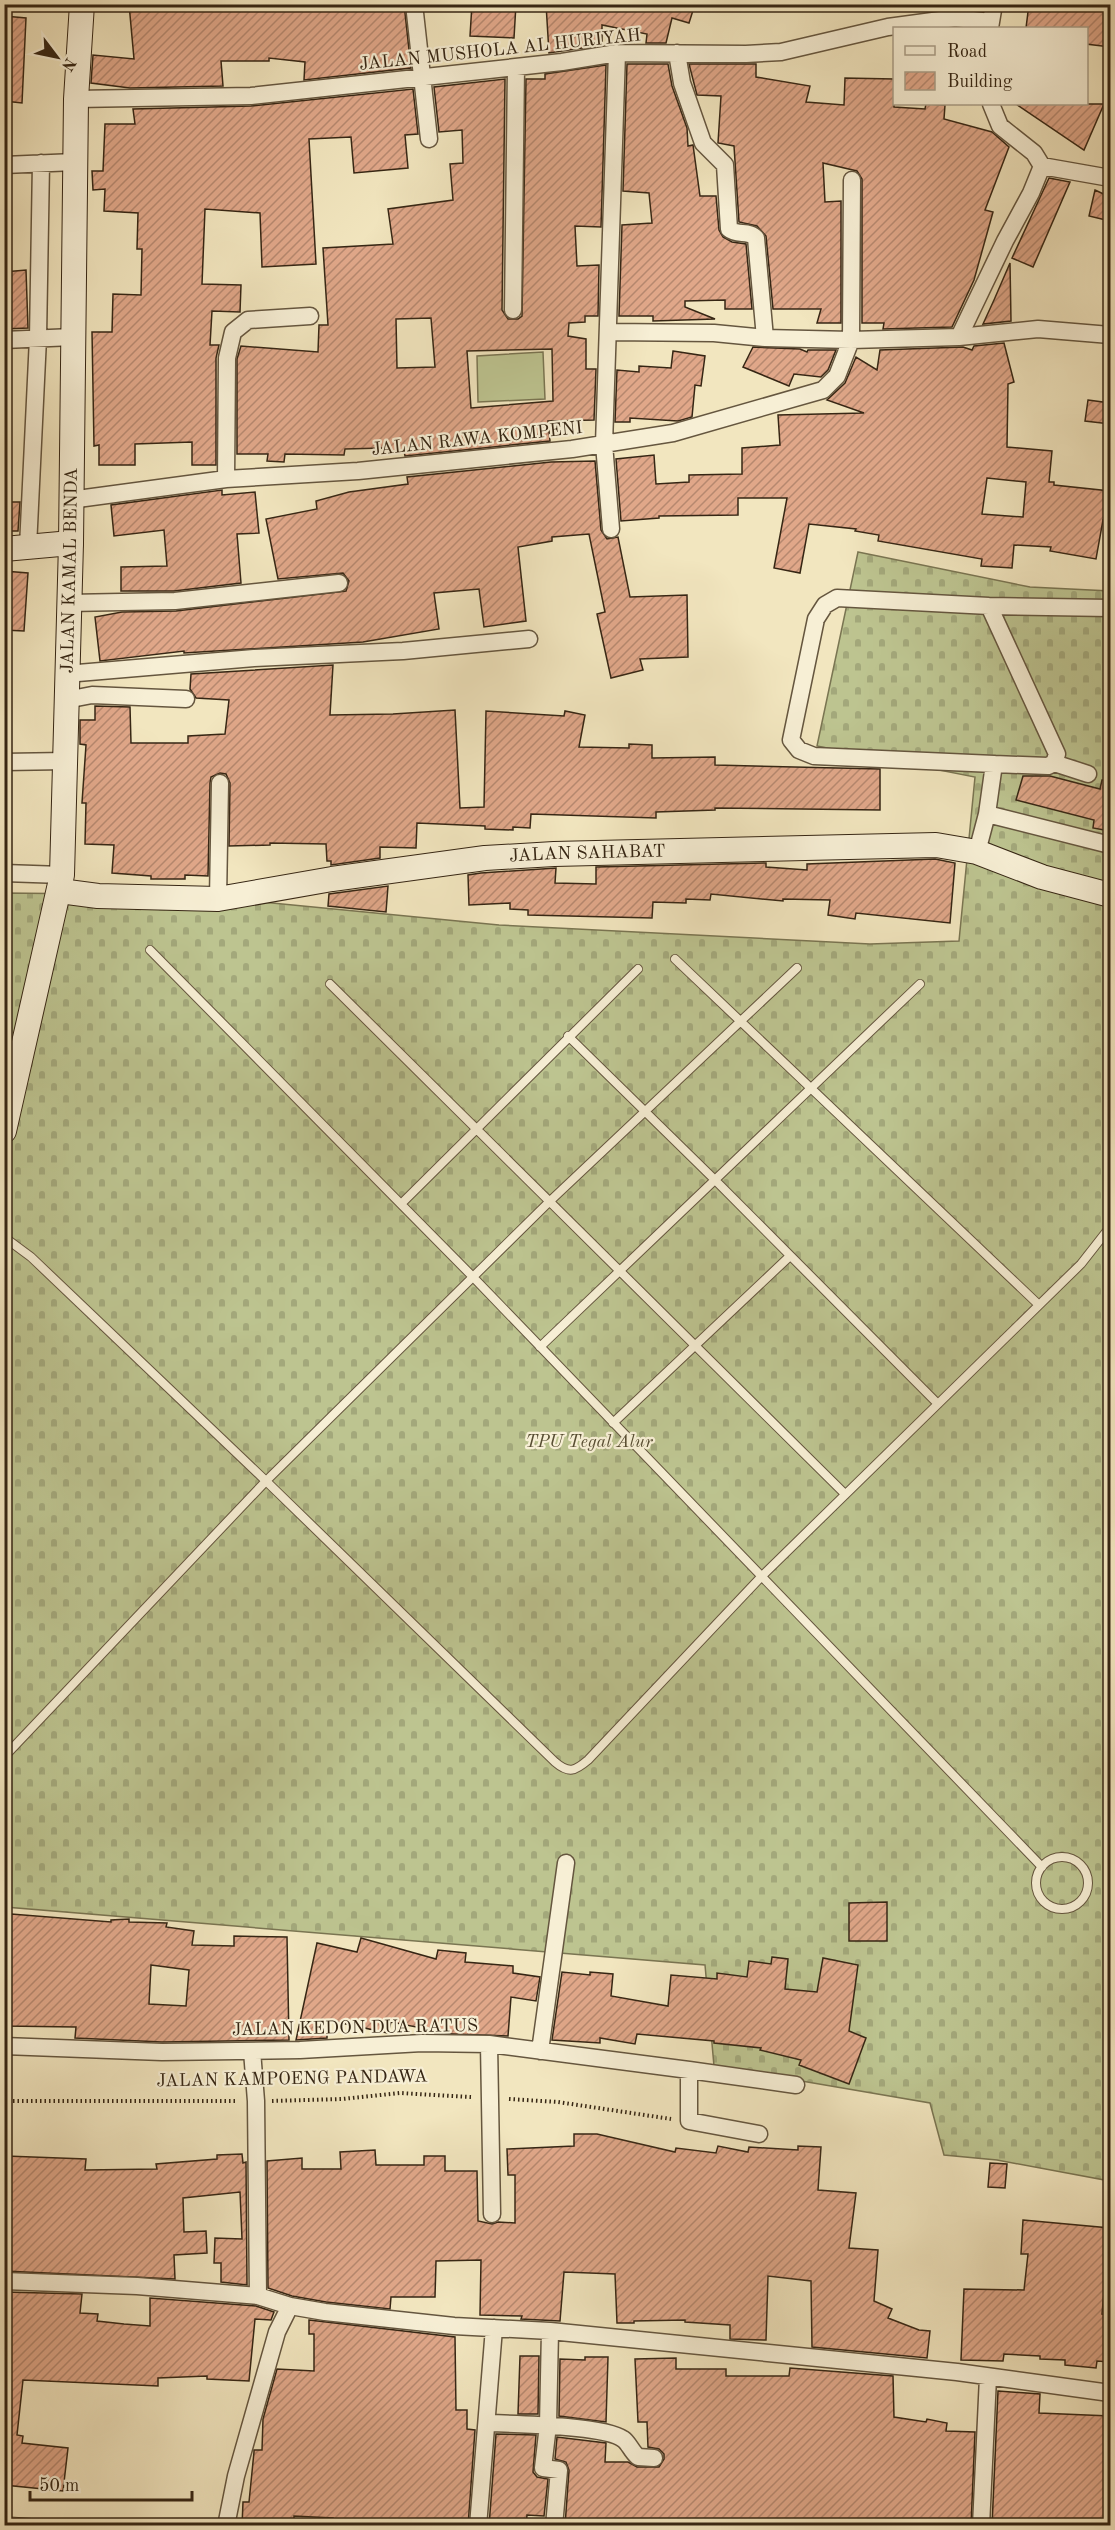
<svg xmlns="http://www.w3.org/2000/svg" width="1115" height="2530" font-family="'Old Standard TT',serif">
<defs>
<pattern id="cemetery-stones" width="16" height="16" patternUnits="userSpaceOnUse" patternTransform="scale(1.5)"><rect width="16" height="16" fill="#bdc490"/><path d="M2 7V4a2 2 0 0 1 4 0v3zM10 15v-3a2 2 0 0 1 4 0v3z" fill="#a3a87b"/></pattern>
<pattern id="building-hatch" width="6" height="6" patternUnits="userSpaceOnUse" patternTransform="scale(1.5)"><rect width="6" height="6" fill="#e0a789"/><path d="M-1 1l2-2M0 6l6-6M5 7l2-2" fill="none" stroke="#b6886f"/></pattern>
</defs>
<rect width="100%" height="100%" fill="#f2e6bf"/>
<filter id="stains"><feTurbulence type="fractalNoise" baseFrequency=".00333" numOctaves="4"/><feColorMatrix values="0 0 0 0 .2 0 0 0 0 .09 0 0 0 0 .02 0 0 0 .5 -.17"/></filter>
<radialGradient id="worn" r=".72"><stop offset=".6" stop-color="#630" stop-opacity="0"/><stop offset="1" stop-color="#630" stop-opacity=".3"/></radialGradient>
<path fill="url(#cemetery-stones)" stroke="#7a7552" stroke-width="1.5" d="M858,552L1030,587L1110,591V2181L997,2160L944,2155L930,2103L714,2066L705,1965L5,1907L4,893L189,895L499,925L870,944L959,941L975,777L817,746Z"/>
<path fill="#bdc490" stroke="#7a7552" stroke-width="1.5" d="M543,352L545,399L478,402L477,356Z"/>
<path fill="url(#building-hatch)" stroke="#362614" stroke-width="1.5" fill-rule="evenodd" d="M129,4L282,7V4H404L411,68L304,80L305,62L269,58V61H221L223,86L130,88L91,83L93,55L134,59Z
M472,4H516L514,38L470,36Z
M546,4H695L689,23L672,18L666,43H646L647,34L602,25V45L549,53Z
M1029,4H1110V47L1086,44V28H1026Z
M4,16L26,18L22,103L4,101Z
M627,64H668L672,86L687,128L688,146L693,145L700,196H716L719,230L723,237L732,242L746,244L752,309H725V300L685,301V307L715,319L653,321V316H619L622,225L652,223L649,193L623,191Z
M689,64H756V77L810,86L806,102L844,105L845,78L894,79V107L925,109L926,104L945,105L944,119L992,132L1009,147L985,210L993,212L974,280L952,327L883,329L884,323H862V179L857,171L823,163L825,202L841,201V323H817L821,309H773L766,236L757,226L739,222L734,146L718,143L721,96L697,95Z
M606,65L601,227L575,226L577,266L599,265L598,316H585V322L569,323L568,336L586,339V369H596L594,420L548,421L550,441L405,456L404,451L383,452V448L345,449L344,455L285,454L284,462L267,461L268,454H237V359L241,346L318,352L319,325H328L323,248L393,244L388,209L453,200L450,164L463,163L462,130L439,132L434,87L505,79L502,310L508,319H518L522,316L526,79H545V74ZM431,318L435,367L397,368L396,319ZM552,349L553,401L471,408L467,351Z
M413,89L418,134L405,135L408,168L354,173L351,137L309,139L316,264L262,267L260,213L205,209L202,284L241,285L240,312L212,311L210,345H219L216,358V465H192V442L135,444V465H99V445L94,446L92,332H112L113,294L141,295L142,249H137L138,213L104,211L105,189L93,190L92,171H103L105,124H135L133,109L251,106Z
M1016,104H1104L1084,150Z
M1049,178L1070,182L1033,267L1012,258Z
M1095,190L1110,197V221L1089,216Z
M1010,263L1011,321L983,324L994,300Z
M26,270L28,328L4,329V272Z
M1004,343L1014,382L1008,384L1007,447L1052,451L1049,482H1054V485L1110,491L1106,521L1103,520L1096,559L1050,551L1051,547L1014,545L1012,568L981,566L982,559L878,541L879,535L855,531L856,529L809,524L800,573L774,568L787,498H738V515L659,516V518L621,521L616,459L654,455L656,484L689,482V475L742,474V448L780,445L778,415L864,413L827,400L845,383L856,357L877,370L880,350L963,347L972,350L974,346ZM987,478L1026,482L1023,517L982,514Z
M753,347L800,349L807,352L808,350H836L828,370L821,377L794,374L789,386L743,367Z
M673,351L705,356L701,386L695,385L692,417L678,421L630,418V422H615L617,370L639,372V366L671,368Z
M1088,400L1110,403V424L1085,421Z
M595,461L601,530L607,539L618,537L630,597L687,595L688,657L640,659L643,670L611,678L597,614L605,612L589,534L552,537V541L518,547L526,621L484,627L479,589L434,593L439,629L363,642L184,653V651L100,661L95,617L122,612L176,611L346,591L349,581L343,573L278,579L266,519L317,509L316,501L349,492L408,484L407,477L551,462Z
M222,490V495L255,492L259,533L237,534L241,583L174,591H121V567L167,566L164,530L114,536L111,505Z
M4,502H20L18,531H4Z
M4,571L28,573L24,631L4,630Z
M333,665L330,715L393,714L455,710L460,808L484,807L486,711L564,716L565,711L585,715L579,747L629,748V744L652,745V758L715,757V765L880,769V810L715,808V810L656,812V818L531,814L530,828L513,827V830L485,829V826L417,823L416,848L380,847V858L331,865V861H327L326,844L270,843V845L229,846L230,783L226,774L220,773L211,777L210,783L208,876L185,875V879H151V876L112,873L114,845L85,844L86,803H82L86,745L80,744V720H95V706L130,707L131,743H188V736L225,734L229,700L196,698L190,689L191,674Z
M1023,776H1050L1100,789L1102,780H1110V831L1093,828L1094,820L1016,800Z
M935,859L955,863L950,923L856,913L855,919L828,915L830,900L783,899V901L711,894L710,900L686,899V903L653,902L652,918L528,915V910L510,909V903L469,905L468,875L481,873L556,868L555,883L596,884V867L766,863V867L807,870V864Z
M388,886L386,912L328,906L329,894Z
M887,1902V1941H849V1903Z
M11,1914L111,1922V1920L129,1919V1922L167,1923L166,1927L194,1931L192,1945L234,1946V1936L287,1937L289,2040L162,2042L75,2038L76,2027L4,2026V1915ZM151,1965L189,1970L186,2006L149,2004Z
M361,1938L436,1959L438,1950L466,1953L465,1962L513,1966V1973L540,1977L536,2001L511,1997L508,2036L426,2033L427,2029L391,2022L388,2033L327,2020V2038L296,2040L317,1943L357,1952Z
M772,1957L788,1959L785,1989L817,1992L823,1958L858,1965L849,2031L866,2038L849,2084L799,2065L801,2060L760,2050L761,2048L714,2043V2041L637,2034L635,2044L600,2038V2043L552,2040L562,1972L590,1975V1972L613,1974L611,1996L668,2006L671,1975L717,1979V1973L747,1977L749,1961L771,1964Z
M574,2134H597L675,2152L676,2148L716,2153L718,2146L748,2152L749,2147L798,2150V2146L821,2147L818,2190L856,2193L849,2248L878,2250L874,2301L892,2309L888,2318L919,2330L930,2331L927,2358L812,2347L811,2281L768,2276L766,2340L730,2339V2325L685,2322V2320L634,2321V2323H617L615,2274L564,2272L560,2321L521,2319L522,2316L480,2315L481,2260L436,2261L435,2297H391L390,2309L326,2302L292,2296L268,2288L267,2161L302,2158V2169H341L340,2152L375,2150L376,2165H424V2156H445V2171H477L478,2221L492,2224L498,2222L515,2223V2175H508L507,2149L574,2146Z
M242,2154L243,2163L246,2162L247,2285L221,2282V2263H214L215,2238L242,2239L240,2192L183,2198L184,2232L206,2231L207,2253L174,2255L175,2279L4,2271L6,2156L86,2159L85,2170L157,2169L156,2164L217,2159V2155Z
M990,2163L1007,2164L1005,2188L988,2187Z
M1023,2220L1110,2228L1102,2314L1110,2315V2362L1097,2361L1096,2368L1065,2365V2360L1040,2359V2356L1004,2354L1003,2361L961,2360L964,2289L1024,2290L1028,2254H1021Z
M4,2292L82,2294L80,2313L98,2314L97,2321L124,2324L150,2326V2298L256,2306L274,2312L271,2320L255,2319L249,2381L207,2379V2376L158,2378V2386L23,2380L17,2435L23,2436L22,2443L68,2448L63,2491L4,2485Z
M309,2320L455,2337L456,2410H467V2429L475,2430L468,2526H333V2518L294,2516V2526H242L243,2502H249L254,2452V2450H262L263,2419L277,2369L314,2371V2334H309Z
M520,2356H539L538,2414H518Z
M585,2357H608L606,2422L559,2416L560,2359L585,2360Z
M676,2358V2369H726V2376H789L790,2368L893,2376L894,2417L926,2422L927,2419L947,2423L946,2431L975,2432L971,2526H565L569,2470L566,2462L555,2459L557,2437L606,2443L605,2462H628L637,2467H659L664,2459V2454L659,2449L648,2447L647,2422H638L635,2359Z
M998,2391L1040,2394L1039,2413L1110,2416V2526H992Z
M496,2434L536,2435L533,2472L537,2477L548,2479L544,2516L527,2515L526,2526H489Z"/>
<g fill="none" stroke-linecap="round" stroke-linejoin="round">
<defs>
<path id="lane" d="M150,950L473,1277L1042,1867
M675,959L1039,1305
M330,984L845,1494
M568,1036L715,1180L938,1404
M401,1204L638,969
M4,1237L31,1257L266,1481L555,1762C569,1774 575,1771 588,1760L761,1577L1081,1264L1110,1227
M540,1347L920,984
M613,1423L790,1256
M4,1757L266,1481L549,1202L797,968
M1036 1883a26 26 0 1 1 52 0a26 26 0 1 1-52 0Z
M4,2521L73,2526"/>
<path id="street" d="M414,4L429,139
M990,28L994,4
M677,53L682,83L703,143L725,165L729,229C737,236 749,230 756,238L765,338
M76,99L251,96L562,62L617,53L746,54L781,52L888,27L955,18L991,22
M4,165L75,162
M1042,166L1110,178
M513,310L516,67
M608,332L714,333L765,338L851,340L959,337L1038,329L1110,335
M959,337L1005,241L1031,193L1042,166L1034,153L1000,126L991,104
M4,340L73,337
M226,479L227,358L233,332L248,320L310,316
M70,500L226,479L358,471L572,449L673,433L823,390L837,376L851,340L852,180
M611,529L604,444L617,53
M28,547L38,338L41,163
M68,603L175,601L339,583
M989,606L1057,754L1054,763L1048,766L994,764
M66,674L254,658L403,651L529,639
M66,700L92,695L186,699
M4,762L66,761
M1054,763L1088,774
M987,814L1110,845
M977,852L987,814L994,764L814,756L799,750L791,740L816,619L825,605L837,598L989,606L1110,608
M4,873L62,875
M218,899L220,783
M489,2044L492,2214
M4,2046L162,2052L300,2050L422,2043L489,2044L689,2070V2121L759,2134
M252,2051L256,2101L258,2296
M540,2051L566,1863
M689,2070L796,2085
M4,2281L137,2286L258,2296L290,2306L325,2312L454,2326L550,2331L957,2372L1110,2393
M550,2331L548,2425L543,2468L559,2470L554,2526
M487,2423C513,2424 604,2425 623,2439C629,2443 631,2451 638,2457L654,2458
M226,2526L236,2476L277,2332L290,2306
M478,2526L494,2328
M981,2526L988,2377"/>
<g id="secondary">
<path d="M4,549L71,543"/>
<path id="s1" d="M60,891L98,896L218,899L332,879L485,858L554,854L936,845L977,852L1042,877L1110,895"/>
<path id="s2" d="M4,1131L62,875L71,543L76,99L82,4"/>
</g>
</defs>
<use href="#lane" stroke="#65563f" stroke-width="10"/>
<use href="#street" stroke="#65563f" stroke-width="19"/>
<use href="#secondary" stroke="#362614" stroke-width="26"/>
<path stroke="#362614" stroke-width="4" stroke-dasharray="1.5 3" stroke-linecap="butt" d="M509,2099L558,2102L671,2119
M4,2101H238
M272,2101L342,2099L400,2093L471,2097"/>
<use href="#lane" stroke="#f7efd5" stroke-width="8"/>
<use href="#street" stroke="#f7efd5" stroke-width="16"/>
<use href="#secondary" stroke="#f7efd5" stroke-width="24"/>
</g>
<g text-anchor="middle" dominant-baseline="central" stroke-width="4.5" stroke-linejoin="round" paint-order="stroke">
<g font-size="18" fill="#362614" stroke="#f7efd5">
<text transform="translate(500 50) rotate(-6)">JALAN MUSHOLA AL HURIYAH</text>
<text transform="translate(477 439) rotate(-6)">JALAN RAWA KOMPENI</text>
<text stroke="none"><textPath href="#s2" startOffset="567">JALAN KAMAL BENDA</textPath></text>
<text stroke="none"><textPath href="#s1" startOffset="531">JALAN SAHABAT</textPath></text>
<text transform="translate(355 2028) rotate(-1)">JALAN KEDON DUA RATUS</text>
<text transform="translate(292 2079) rotate(-1)">JALAN KAMPOENG PANDAWA</text>
</g>
<g font-size="18" font-style="italic" fill="#584e33" stroke="#f7efd5">
<text x="589" y="1442">TPU Tegal Alur</text>
</g>
</g>
<rect width="1115" height="2530" fill="none" stroke="#f2e6bf" stroke-width="24"/>
<rect x="6" y="6" width="1103" height="2518" fill="none" stroke="#362614" stroke-width="3"/>
<rect x="12" y="12" width="1091" height="2506" fill="none" stroke="#362614" stroke-width="1.5"/>
<rect x="893" y="27" width="195" height="78" fill="#f7efd5" stroke="#aa9f88" stroke-width="1.5"/>
<rect x="905" y="46" width="30" height="9" fill="#f7efd5" stroke="#aa9f88" stroke-width="1.5"/>
<text x="947" y="57" font-size="18" fill="#362614">Road</text>
<rect x="905" y="72" width="30" height="18" fill="url(#building-hatch)" stroke="#aa9f88" stroke-width="1.5"/>
<text x="947" y="87" font-size="18" fill="#362614">Building</text>
<g transform="translate(57 57) rotate(122)" stroke="#f7efd5" stroke-width="4.5" paint-order="stroke">
<path d="M0-4.5L10 22L0 15L-10 22Z" fill="#362614"/>
<text y="-9" font-size="16" font-weight="bold" text-anchor="middle" fill="#362614">N</text>
</g>
<path d="M30 2491v9h162v-9" fill="none" stroke="#362614" stroke-width="3"/>
<text x="39" y="2491" font-size="18" fill="#362614" stroke="#f7efd5" stroke-width="4.5" paint-order="stroke">50 m</text>
<rect width="100%" height="100%" filter="url(#stains)"/>
<rect width="100%" height="100%" fill="url(#worn)"/>
</svg>
